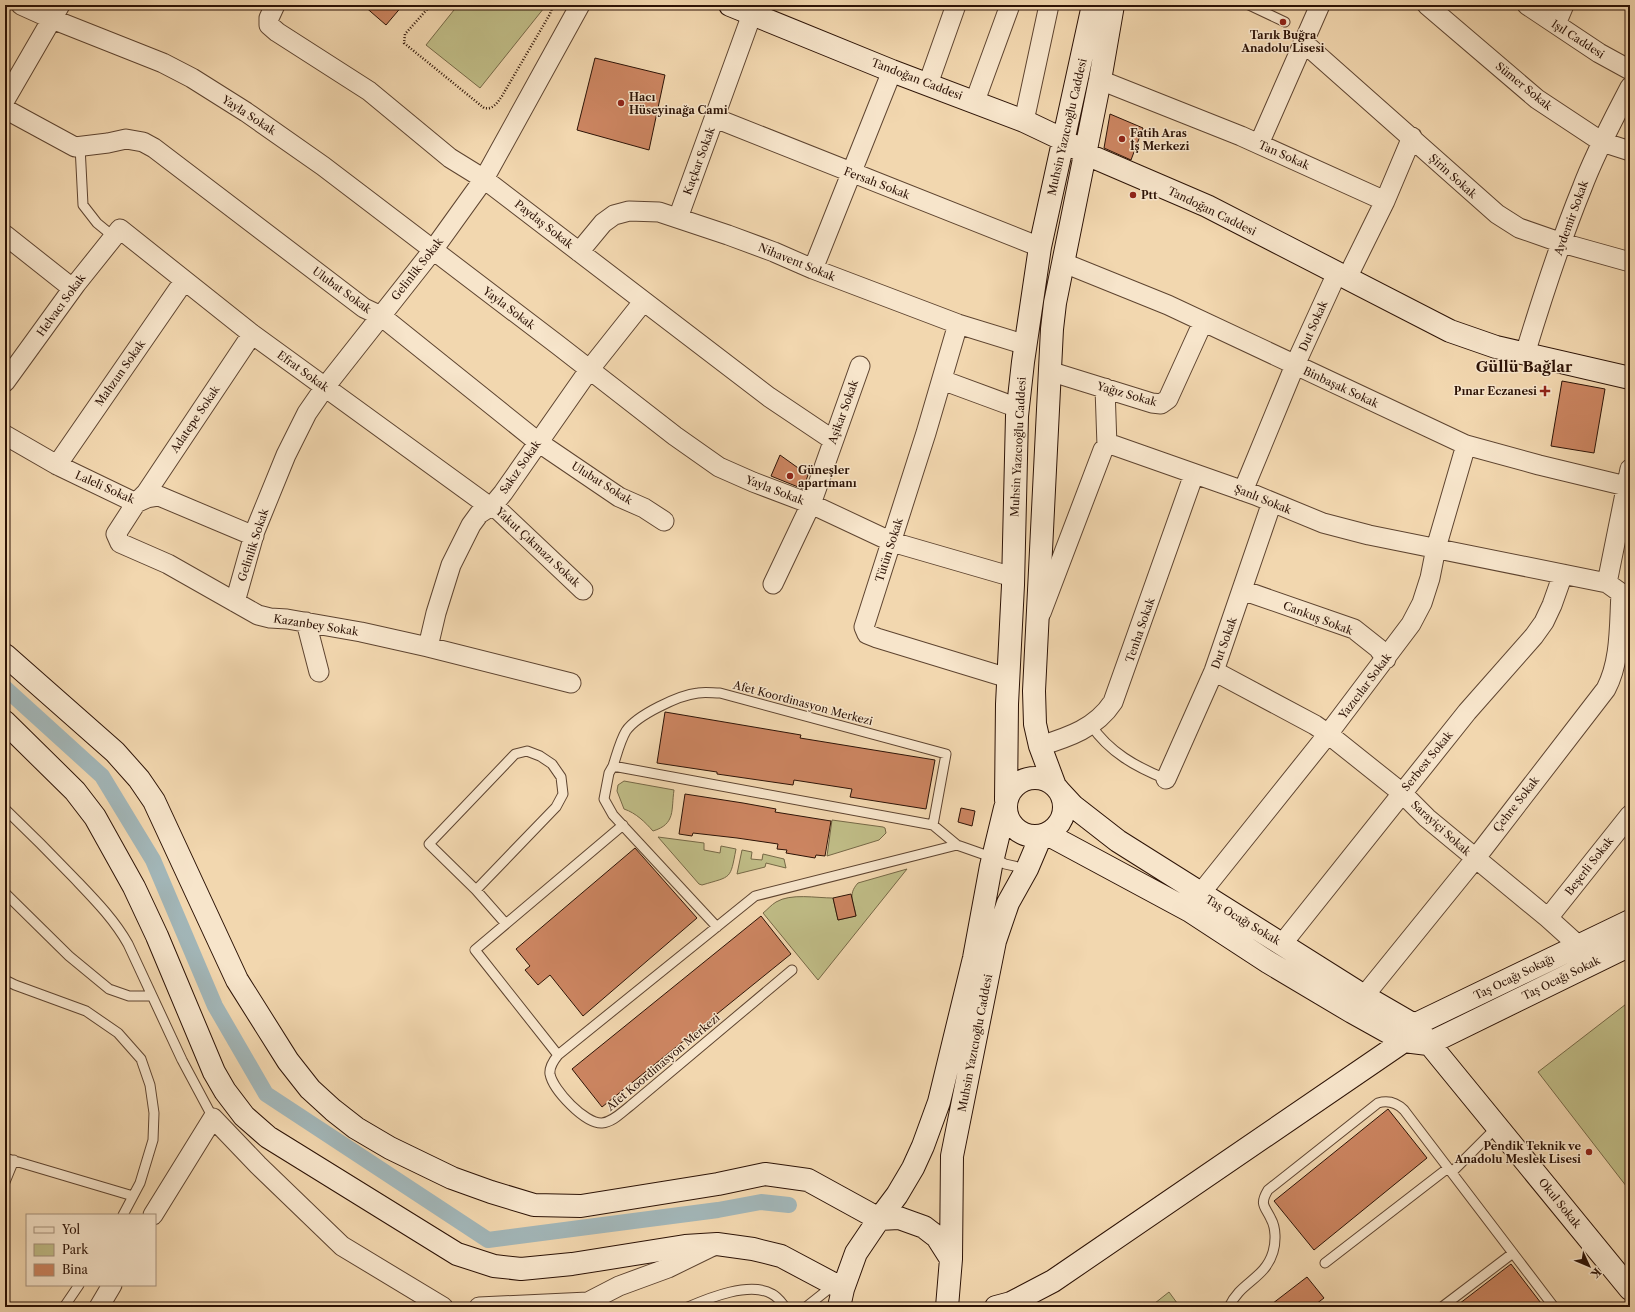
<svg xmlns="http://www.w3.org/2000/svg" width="1635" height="1312" font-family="'Libre Caslon Text',serif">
<rect width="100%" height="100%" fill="#f2d7af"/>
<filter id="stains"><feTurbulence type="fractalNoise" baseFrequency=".005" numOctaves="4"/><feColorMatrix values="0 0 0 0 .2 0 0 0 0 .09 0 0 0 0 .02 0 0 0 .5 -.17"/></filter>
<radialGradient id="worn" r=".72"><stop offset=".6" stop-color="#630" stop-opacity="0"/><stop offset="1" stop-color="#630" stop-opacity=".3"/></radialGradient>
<path fill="#c0bd87" stroke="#766846" d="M458,5H541L544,8L480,88L426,45Z
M624,781L674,790C671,810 676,824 653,831C645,822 636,813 624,809L617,791L618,785Z
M832,820L883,827L885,828L886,833L879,840L827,856Z
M658,837L704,843V850L720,853L721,846L736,849C730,880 732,876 702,885L699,884Z
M742,850L752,852L751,859L762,860L763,854L784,859L786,868L766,863L765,867L737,874Z
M907,869L818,980L763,913C767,910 771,905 776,902C791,893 816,898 833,898L838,920L856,916C854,902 847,895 858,883Z
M1630,1001V1191L1538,1072Z
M1169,1292L1180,1307H1150Z"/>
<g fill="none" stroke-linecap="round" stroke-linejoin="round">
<path stroke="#a2b6b8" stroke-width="16" d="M5,688L102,776L153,860L215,1006L266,1094L488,1240L718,1210L761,1202L789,1205"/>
</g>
<path fill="#cc8561" stroke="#2d1306" d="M363,5H403L386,25Z
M595,58L665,75L649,150L577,130Z
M1110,114L1143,128L1131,160L1104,148Z
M1562,381L1605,389L1594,453L1551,446Z
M780,455L808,475L803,489L771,476Z
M665,712L801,735L800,738L935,760L926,809L850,797L852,789L794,780L793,785L717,774V772L657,763Z
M685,794L743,803L776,809L775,812L831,821L825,856L816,855L815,858L786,853L787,850L777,849L778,844L737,838L693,833L692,836L679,834Z
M961,808L975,811L972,826L958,822Z
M635,848L697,918L583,1016L550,975L538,985L525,970L530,966L516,949Z
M851,894L856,916L838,920L833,898Z
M761,916L791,954L602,1107L572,1069Z
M1388,1109L1427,1158L1314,1250L1274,1201Z
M1511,1264L1544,1307H1455Z
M1307,1277L1324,1298L1312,1307H1268Z"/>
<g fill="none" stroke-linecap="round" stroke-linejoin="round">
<defs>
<path id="lane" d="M1249,5L1285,22
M80,146L83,205L97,223L114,237
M1091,725C1109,752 1136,767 1166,779
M613,766C617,754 620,741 626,731C637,715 679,695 698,693C705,692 713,693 720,693L946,754L933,825
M5,809C29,832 52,855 74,878C94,899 114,919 128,944L182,1060L213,1118
M476,890L429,844L515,754L527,751L540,756L552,764L561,777L563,794L556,807L476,890L506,924
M5,893L69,956L109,989L129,996H152
M717,927L613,815L604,799L609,773L613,766L933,825L957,845
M792,970L630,1106C622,1112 613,1122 602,1123C585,1124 553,1090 550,1074C549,1067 554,1060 558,1055L755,896L957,845L994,858L1005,864L1027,869
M5,980L15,985L86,1011L118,1033L141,1059L150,1085L154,1113L153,1140L140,1183L123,1215
M558,1055L475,950L623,825
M5,1158L133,1196
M1452,1172L1497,1127
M5,1182L14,1160
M1325,1263L1448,1168
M64,1307L79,1285
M688,1307C709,1298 750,1281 772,1294C778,1297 781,1302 785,1307
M806,1307L835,1284
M1229,1307C1240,1282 1265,1279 1273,1252C1276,1242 1276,1228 1271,1219C1265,1206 1259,1205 1268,1190L1378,1103C1388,1100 1396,1102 1404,1110L1554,1307
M1442,1307L1513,1253"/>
<path id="street" d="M21,5L52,19L163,63L192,78L246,112L323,166L558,345L675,436L719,467L753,482L811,504L892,542L1013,577
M275,5L269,18V25L277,32L369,91L450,158L484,179L769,397L833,440
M1427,5L1537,99L1602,142L1630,151
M1527,5L1599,53L1630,70
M1556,24L1564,5
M1303,42L1497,214L1519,228L1562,243L1630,262
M1100,80L1241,136L1385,201L1347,278
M928,84L956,5
M5,100L60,5
M975,101L1010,5
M5,109L75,147L108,143L126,139L143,142L154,148L364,308L381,316L538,442L619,497L644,508L664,521
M715,118L1040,247
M1024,121L1049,5
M1259,144L1320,5
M1385,201L1412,137
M678,218L752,14
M5,235L72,288
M579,252L603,223L614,215L629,211L659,212L728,235L774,252L813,269L958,324L1026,345
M1064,263L1168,305L1466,445L1539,465L1626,486
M813,269L892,71
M958,324L926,433L864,627L867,634L877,638L1008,678
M252,334L146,493L136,503L116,534L120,543L168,564L258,615L270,618L287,619L361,632L428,647L571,683
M1525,354C1542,298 1560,242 1582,188C1595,153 1613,120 1630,87
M1049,371L1152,403L1161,404L1168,399L1203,322
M942,380L1018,408
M5,382L76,284L120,229L252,334L490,507
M1105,388L1107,446
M5,435L57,465L136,503L147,498L159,496L254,536
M57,465L184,281
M1243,491L1295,365L1337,273
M493,505L583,590
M1607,583L1630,469
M773,584L811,504L860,366
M1242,590L1354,629L1378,648L1386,659
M235,602L255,531L286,455L307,413L325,387L433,250L484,179L580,5
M1041,613L1103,450L1107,446L1113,445L1255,495L1323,523L1369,535L1607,583L1621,593L1630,594
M306,622L319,672
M428,647L436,613L451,565L471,525L479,514L493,505L503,493L589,370L643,302
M1214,671L1315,725L1328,734L1402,793L1427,818L1548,918L1579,946
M1040,746C1069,737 1096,728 1113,702L1194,474
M1166,779L1214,671L1272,502
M1200,894L1328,734L1411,624L1422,603L1430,578L1436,548L1466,445
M1548,918L1630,815
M1282,944L1467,712L1534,636L1544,622L1552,605L1563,574
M1364,996L1475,859L1606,689C1621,660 1619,625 1621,593
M153,1215L213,1118L258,1165L342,1246L443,1307
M99,1307L112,1285
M479,1307L588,1302L619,1286L668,1268L713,1246"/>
<path id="secondary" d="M730,5L892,71L1024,121L1064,140L1086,154L1207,206L1450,331L1496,347L1630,378
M5,655L115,752L139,779L154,801L237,980L288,1061L310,1089L333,1110L356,1128L390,1148L452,1178L491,1192L534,1205L581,1206L718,1184L765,1174L808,1180L879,1219L899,1218L924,1227L937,1237L951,1259
M5,722L75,791L95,817L134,887L157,936L214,1072L225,1091L244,1116L268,1137L457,1254L494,1266L521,1269L572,1264L685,1246L717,1244L753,1249L781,1256L843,1289
M1006 807a29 29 0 1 1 58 0a29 29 0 1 1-58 0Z
M1055,786L1040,746L1035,724L1034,691L1052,329L1055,303L1100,80L1113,5
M1060,792L1073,806L1118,841L1364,996L1414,1025L1630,1289
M1006,800L1007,704L1013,585L1017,416L1023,362L1040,247L1093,5
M1047,834L1190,911L1268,962L1352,1012L1404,1041L1428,1044L1630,945
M839,1307L843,1289L856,1253L879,1219L897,1195L913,1168L923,1146L939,1102L974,958L991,866L1005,808
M947,1307L951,1259L952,1156L995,941L1008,903L1027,869L1041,836
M996,1307L1011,1303L1053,1281L1404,1041L1414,1025L1630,921"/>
</defs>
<use href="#lane" stroke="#5e4430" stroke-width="11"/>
<use href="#street" stroke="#5e4430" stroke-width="21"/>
<use href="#secondary" stroke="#2d1306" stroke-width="24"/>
<path stroke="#2d1306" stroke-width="2.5" stroke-dasharray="1 2" stroke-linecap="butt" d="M431,5L405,34L404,43L484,108C493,110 497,103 502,96L550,14L553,5"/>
<use href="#lane" stroke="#f7e5cb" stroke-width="9"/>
<use href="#street" stroke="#f7e5cb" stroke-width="19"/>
<use href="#secondary" stroke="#f7e5cb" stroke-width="22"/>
</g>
<g fill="#8f2418" stroke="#f7e5cb" stroke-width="1.5">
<circle cx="1283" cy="22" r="4"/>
<circle cx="621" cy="103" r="4"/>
<circle cx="1122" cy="139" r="4"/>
<circle cx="1133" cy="195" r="4"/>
<path d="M1543 385h4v4h4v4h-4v4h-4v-4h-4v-4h4z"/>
<circle cx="790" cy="476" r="4"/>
<circle cx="1589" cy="1152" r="4"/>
</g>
<g text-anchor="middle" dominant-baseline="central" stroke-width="3" stroke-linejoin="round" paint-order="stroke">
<g font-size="11" font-weight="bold" fill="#2d1306" stroke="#f7e5cb" text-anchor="start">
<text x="1283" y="35" text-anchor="middle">Tarık Buğra<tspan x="1283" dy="13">Anadolu Lisesi</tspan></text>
<text x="629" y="97">Hacı<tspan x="629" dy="13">Hüseyinağa Cami</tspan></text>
<text x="1130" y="133">Fatih Aras<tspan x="1130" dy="13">İş Merkezi</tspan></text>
<text x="1141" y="195">Ptt</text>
<text x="1537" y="391" text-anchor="end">Pınar Eczanesi</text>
<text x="798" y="470">Güneşler<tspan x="798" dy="13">apartmanı</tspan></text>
<text x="1581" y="1146" text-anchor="end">Pendik Teknik ve<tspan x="1581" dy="13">Anadolu Meslek Lisesi</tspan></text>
</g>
<g font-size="11" fill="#2d1306" stroke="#f7e5cb">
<text transform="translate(1578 39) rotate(33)">Işıl Caddesi</text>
<text transform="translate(917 79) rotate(21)">Tandoğan Caddesi</text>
<text transform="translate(1524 86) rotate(39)">Sümer Sokak</text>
<text transform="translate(249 115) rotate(33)">Yayla Sokak</text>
<text transform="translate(1067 127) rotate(-77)">Muhsin Yazıcıoğlu Caddesi</text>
<text transform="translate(1284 155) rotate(24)">Tan Sokak</text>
<text transform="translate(699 161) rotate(-70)">Kaçkar Sokak</text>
<text transform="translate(1453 176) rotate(42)">Şirin Sokak</text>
<text transform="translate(877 183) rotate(21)">Fersah Sokak</text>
<text transform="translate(1212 211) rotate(26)">Tandoğan Caddesi</text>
<text transform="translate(1571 218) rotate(-70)">Aydemir Sokak</text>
<text transform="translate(544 224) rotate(38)">Paydaş Sokak</text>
<text transform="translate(797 262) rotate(22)">Nihavent Sokak</text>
<text transform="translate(417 269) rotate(-52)">Gelinlik Sokak</text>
<text transform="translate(342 290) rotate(36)">Ulubat Sokak</text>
<text transform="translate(61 305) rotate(-54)">Helvacı Sokak</text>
<text transform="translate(509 308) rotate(37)">Yayla Sokak</text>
<text transform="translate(1313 326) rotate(-66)">Dut Sokak</text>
<text transform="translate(303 371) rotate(36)">Efrat Sokak</text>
<text transform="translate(120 373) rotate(-55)">Mahzun Sokak</text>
<text transform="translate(1341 387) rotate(25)">Binbaşak Sokak</text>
<text transform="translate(1127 394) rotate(16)">Yağız Sokak</text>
<text transform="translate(843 412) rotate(-70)">Aşikar Sokak</text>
<text transform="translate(195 419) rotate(-56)">Adatepe Sokak</text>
<text transform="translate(1018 447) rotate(-87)">Muhsin Yazıcıoğlu Caddesi</text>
<text transform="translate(520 467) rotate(-55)">Sakız Sokak</text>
<text transform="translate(602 483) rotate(32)">Ulubat Sokak</text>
<text transform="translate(105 487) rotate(24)">Laleli Sokak</text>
<text transform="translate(775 490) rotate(21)">Yayla Sokak</text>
<text transform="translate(1263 499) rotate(22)">Şanlı Sokak</text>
<text transform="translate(253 545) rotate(-72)">Gelinlik Sokak</text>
<text transform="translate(538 547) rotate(43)">Yakut Çıkmazı Sokak</text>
<text transform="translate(889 550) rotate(-72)">Tütün Sokak</text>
<text transform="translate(1318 618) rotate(21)">Cankuş Sokak</text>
<text transform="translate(316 625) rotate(9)">Kazanbey Sokak</text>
<text transform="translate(1140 630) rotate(-71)">Tenha Sokak</text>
<text transform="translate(1224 643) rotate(-70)">Dut Sokak</text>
<text transform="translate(1365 686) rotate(-53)">Yazıcılar Sokak</text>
<text transform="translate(803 703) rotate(15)">Afet Koordinasyon Merkezi</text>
<text transform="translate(1427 761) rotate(-51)">Serbest Sokak</text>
<text transform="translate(1516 804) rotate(-52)">Çehre Sokak</text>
<text transform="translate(1441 828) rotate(42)">Sarayiçi Sokak</text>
<text transform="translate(1589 866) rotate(-52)">Beşerli Sokak</text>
<text transform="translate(1243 920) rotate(31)">Taş Ocağı Sokak</text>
<text transform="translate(1514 977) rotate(-26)">Taş Ocağı Sokağı</text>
<text transform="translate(1561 978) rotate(-26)">Taş Ocağı Sokak</text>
<text transform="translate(975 1043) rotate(-79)">Muhsin Yazıcıoğlu Caddesi</text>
<text transform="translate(663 1062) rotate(-40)">Afet Koordinasyon Merkezi</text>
<text transform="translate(1560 1203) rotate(51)">Okul Sokak</text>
</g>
<g font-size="15" font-weight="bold" fill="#2d1306" stroke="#f7e5cb">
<text x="1524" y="366">Güllü Bağlar</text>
</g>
</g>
<rect width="1635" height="1312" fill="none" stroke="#f2d7af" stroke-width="20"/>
<rect x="6" y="6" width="1623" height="1300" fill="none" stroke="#2d1306" stroke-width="2"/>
<rect x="10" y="10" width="1615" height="1292" fill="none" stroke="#2d1306"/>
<rect x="26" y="1214" width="130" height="72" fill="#f7e5cb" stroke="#a6917c"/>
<rect x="34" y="1227" width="20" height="6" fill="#f7e5cb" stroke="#a6917c"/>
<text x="62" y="1234" font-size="12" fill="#2d1306">Yol</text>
<rect x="34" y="1244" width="20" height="12" fill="#c0bd87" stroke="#a6917c"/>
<text x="62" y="1254" font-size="12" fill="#2d1306">Park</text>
<rect x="34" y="1264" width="20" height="12" fill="#cc8561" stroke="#a6917c"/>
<text x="62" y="1274" font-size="12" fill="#2d1306">Bina</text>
<g transform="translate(1589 1266) rotate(134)" stroke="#f7e5cb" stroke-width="3" paint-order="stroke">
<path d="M0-3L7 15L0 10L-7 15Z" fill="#2d1306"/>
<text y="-6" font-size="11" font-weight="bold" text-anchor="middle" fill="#2d1306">K</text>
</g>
<rect width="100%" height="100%" filter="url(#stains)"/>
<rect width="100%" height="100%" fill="url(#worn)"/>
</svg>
